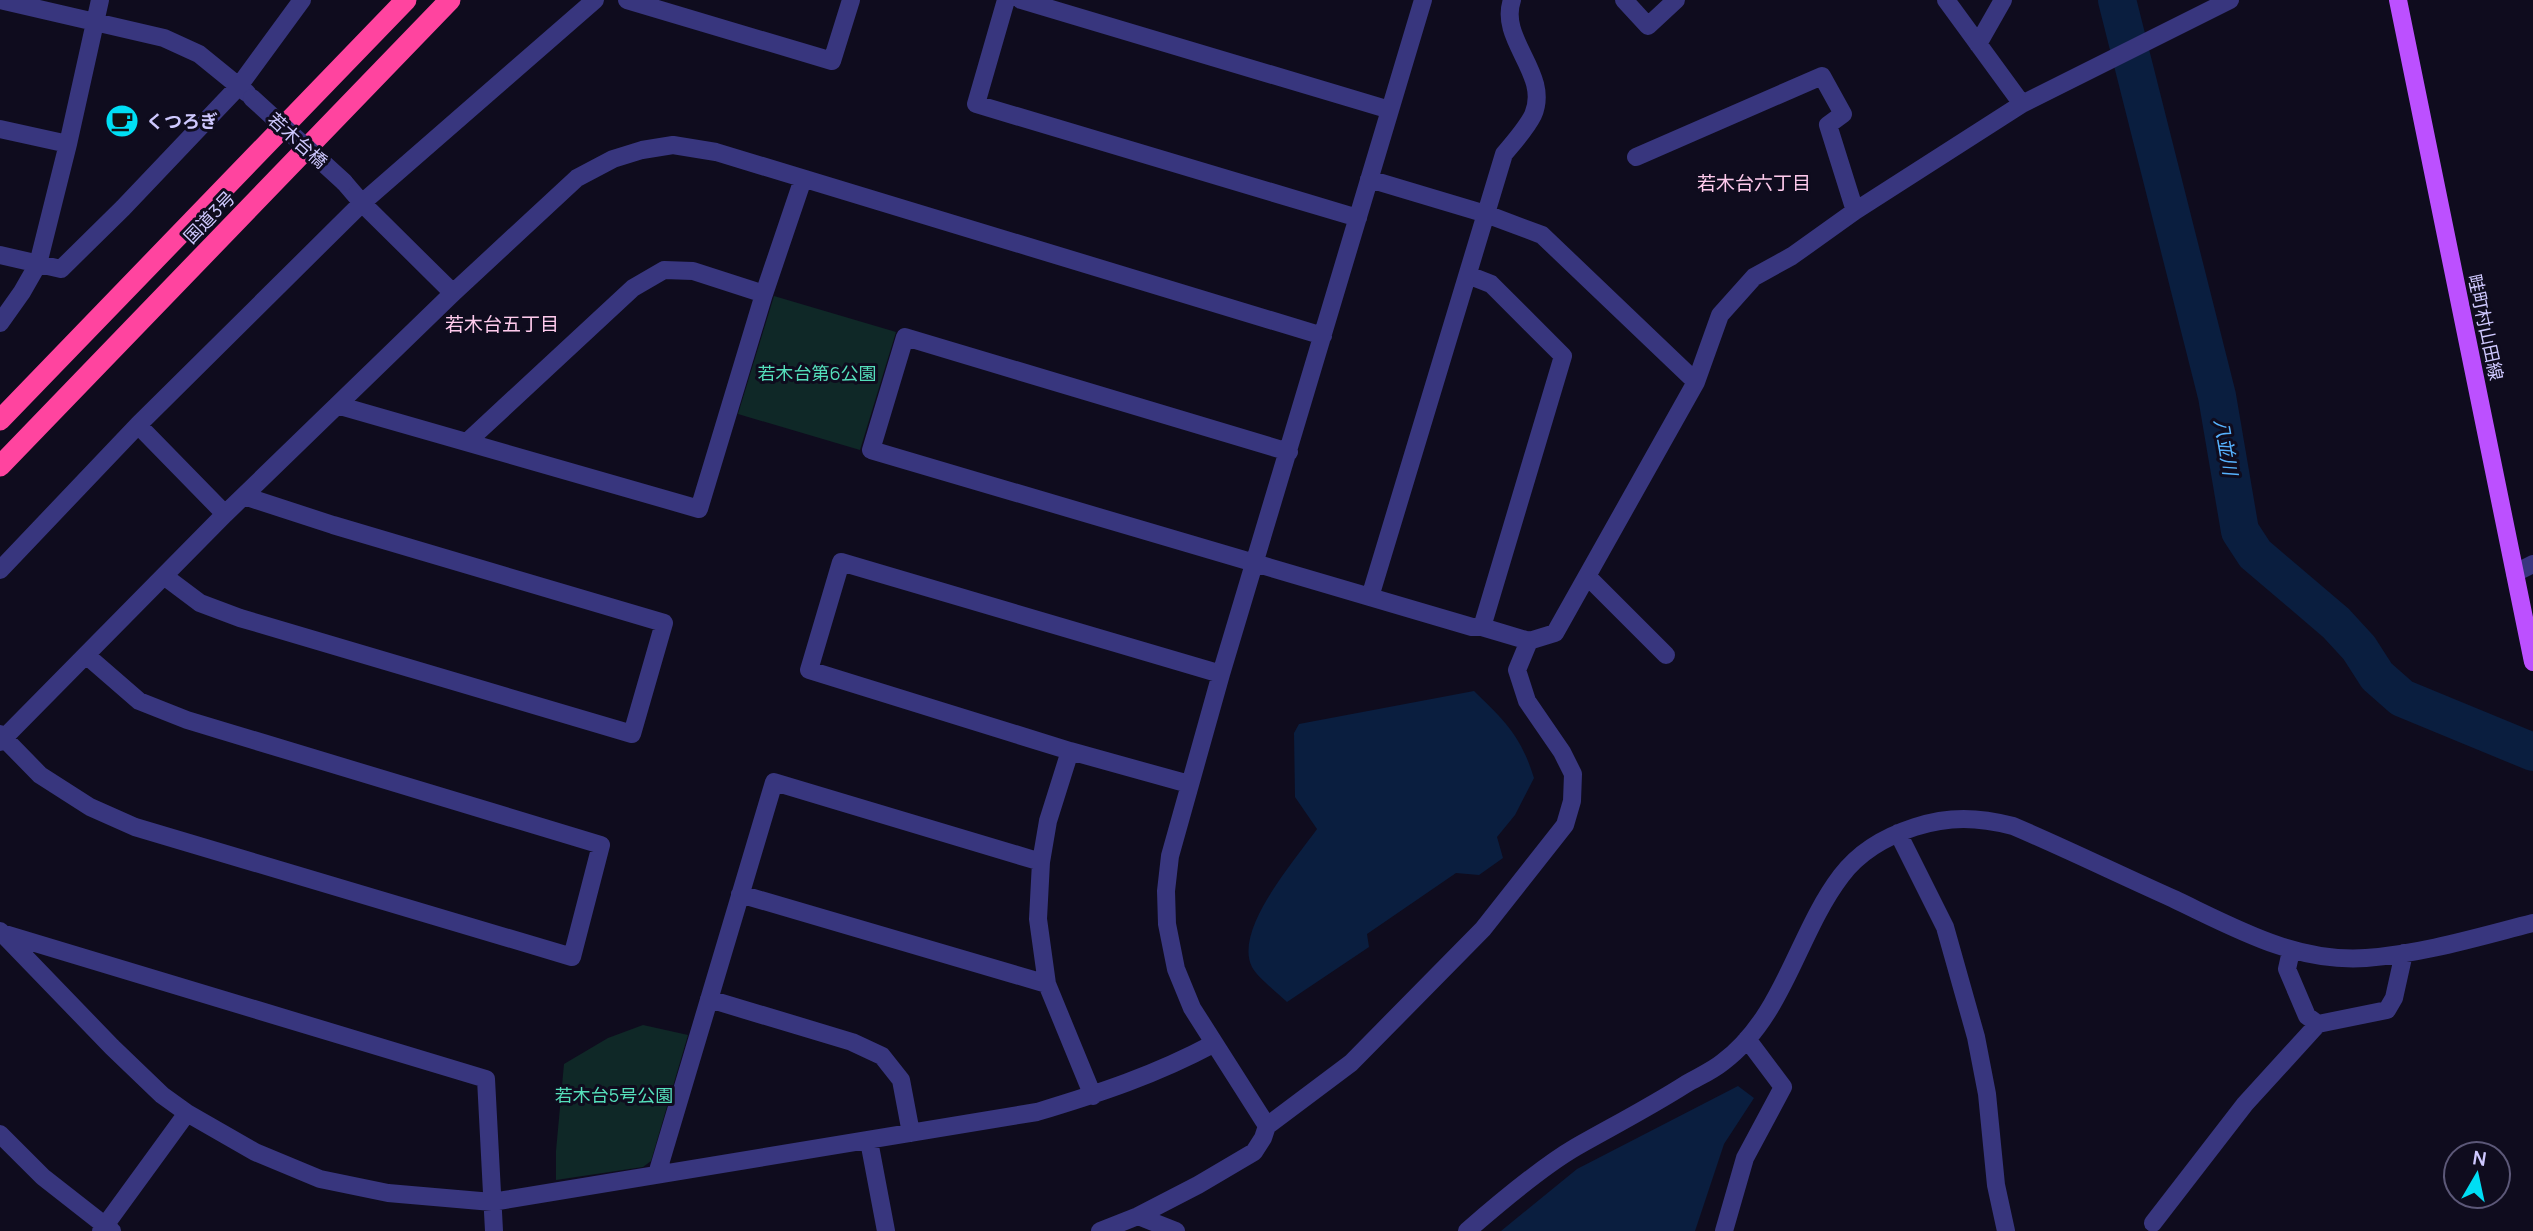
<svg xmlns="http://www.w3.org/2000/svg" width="2533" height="1231" font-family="Manrope,'Noto Sans JP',sans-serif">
<rect width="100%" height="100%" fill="#0f0c1e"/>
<path fill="#0f2827" d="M774,296L896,332L860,450L738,414Z
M643,1025L688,1035L651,1161L643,1167L556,1180V1151L564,1064L608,1038Z"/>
<path fill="#0a1e3f" d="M1474,691C1505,721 1521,736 1534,778L1515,815L1497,837L1503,858L1479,875L1456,873L1367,934L1369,947L1287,1002C1279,994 1257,977 1252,967C1233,930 1296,859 1317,829L1295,797L1294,733L1299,724Z
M1738,1086L1754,1098L1724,1144L1695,1231H1501L1577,1169Z"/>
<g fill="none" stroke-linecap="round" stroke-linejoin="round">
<path stroke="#0a1e3f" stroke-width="38" d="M2117,0L2217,396L2240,531L2255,554L2336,623L2359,648L2377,676L2402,698L2533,752"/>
<path stroke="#38367e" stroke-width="18" d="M0,0L164,38L199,54L247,93
M627,0L832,61L851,0
M1006,0L976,104L1358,218
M1021,0L1390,110
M1624,0L1648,26L1676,0
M1946,0L2022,104
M1978,44L2003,0
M0,129L68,144
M1636,157L1822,76L1843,114L1828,125L1855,211
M1369,179L1486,214L1542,235L1696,382
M344,182L362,203L453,293
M0,255L61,269L123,208L239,86L302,0
M0,323L22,292L38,264L68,144L100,0
M337,405L699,509L764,294L803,179
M138,425L225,514
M467,442L633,288L664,270L693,271L764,294
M1289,452L905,337L871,450L1472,627H1482L1563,356L1491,284L1468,275
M0,570L138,425L362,203L595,0
M2515,573L2533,564
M164,576L200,603L240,618L632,734L664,623L333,525L244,496
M1587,576L1666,655
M1370,597L1504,154C1514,142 1526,129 1533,115C1551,74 1498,40 1512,0
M1482,627L1529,641L1555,633L1696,382L1720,315L1754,277L1792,256L1855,211L2022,104L2230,0
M0,734L40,775L90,807L135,827L572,957L601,845L187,720L139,701L86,655
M0,742L225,514L453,293L577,178L613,159L642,150L673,145L716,152L1323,336
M1070,751L1048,821L1041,862L1038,919L1047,984L1093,1096
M1189,784L1070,751L809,670L841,562L1221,674
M1898,833L1945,927L1976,1037L1987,1094L1996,1185L2006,1231
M740,894L1047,984
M0,931L112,1047L162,1095L187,1113L255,1152L320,1179L388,1193L492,1202L1037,1112C1100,1093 1155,1075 1213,1044
M2,933L486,1079L494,1231
M2291,951L2287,969L2307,1016L2318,1024L2387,1010L2394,998L2404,953
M709,999L852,1042L882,1056L901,1080L911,1133
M1267,1126L1192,1008L1176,969L1167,924L1166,891L1170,856L1221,674L1423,0
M0,1134L43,1177L112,1231
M869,1141L886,1231
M657,1174L774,782L1041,862
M1138,1216L1176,1231
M2153,1223L2245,1104L2318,1024
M101,1231L187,1113
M1100,1231L1138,1216L1198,1185L1254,1152L1263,1138L1267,1126L1351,1063L1483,929L1565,825L1572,801L1573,774L1562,752L1527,701L1517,670L1529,641
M1467,1231C1498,1204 1540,1168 1576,1147C1613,1126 1650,1107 1686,1084C1698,1077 1712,1071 1723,1062C1784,1016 1797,934 1841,876C1859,852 1887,836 1915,827C1949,816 1978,817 2013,826C2067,849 2120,875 2174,899C2235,928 2296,963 2366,958C2422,954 2478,937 2533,923
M1724,1231L1745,1158L1783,1087L1747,1039"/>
<path stroke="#bc50ff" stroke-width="18" d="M2398,0L2533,662"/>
<path stroke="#ff449f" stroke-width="21" d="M0,420L406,0
M0,466L450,0"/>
<path stroke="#38367e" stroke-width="18" d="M252,98L344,182"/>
</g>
<defs>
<symbol id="cafe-disc" viewBox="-11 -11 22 22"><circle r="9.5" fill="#00def4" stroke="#0f0c1e"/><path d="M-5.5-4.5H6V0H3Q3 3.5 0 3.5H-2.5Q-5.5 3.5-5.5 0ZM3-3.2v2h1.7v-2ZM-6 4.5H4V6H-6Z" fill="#111"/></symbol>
</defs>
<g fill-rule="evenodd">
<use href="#cafe-disc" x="103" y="102" width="38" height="38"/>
</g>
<g text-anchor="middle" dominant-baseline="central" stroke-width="6" stroke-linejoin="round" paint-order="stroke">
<g font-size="18" font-weight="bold" fill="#cfc9ff" stroke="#0f0c1e" text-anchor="start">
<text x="146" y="121">くつろぎ</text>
</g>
<g font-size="18" fill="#cfc9ff" stroke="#0f0c1e">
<text transform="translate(298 140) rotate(42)">若木台橋</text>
<text transform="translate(209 217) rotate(-46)">国道3号</text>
<text transform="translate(2486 327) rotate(78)">畦町村山田線</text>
</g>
<g font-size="18" fill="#55dfbb" stroke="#0f0c1e">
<text x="817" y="373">若木台第6公園</text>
<text x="614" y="1095">若木台5号公園</text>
</g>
<g font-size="19" fill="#ffcbed" stroke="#0f0c1e">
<text x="1754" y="183">若木台六丁目</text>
<text x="502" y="324">若木台五丁目</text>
</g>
<g font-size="19" font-style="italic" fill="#57b3ff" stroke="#0f0c1e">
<text transform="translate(2226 447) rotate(80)">八並川</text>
</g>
</g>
<g transform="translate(2477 1175) rotate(9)"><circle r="33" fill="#0f0c1e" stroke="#5c5878" stroke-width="2"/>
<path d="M0-5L12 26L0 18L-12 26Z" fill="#00def4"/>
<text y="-10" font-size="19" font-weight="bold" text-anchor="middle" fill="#cfc9ff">N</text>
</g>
</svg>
